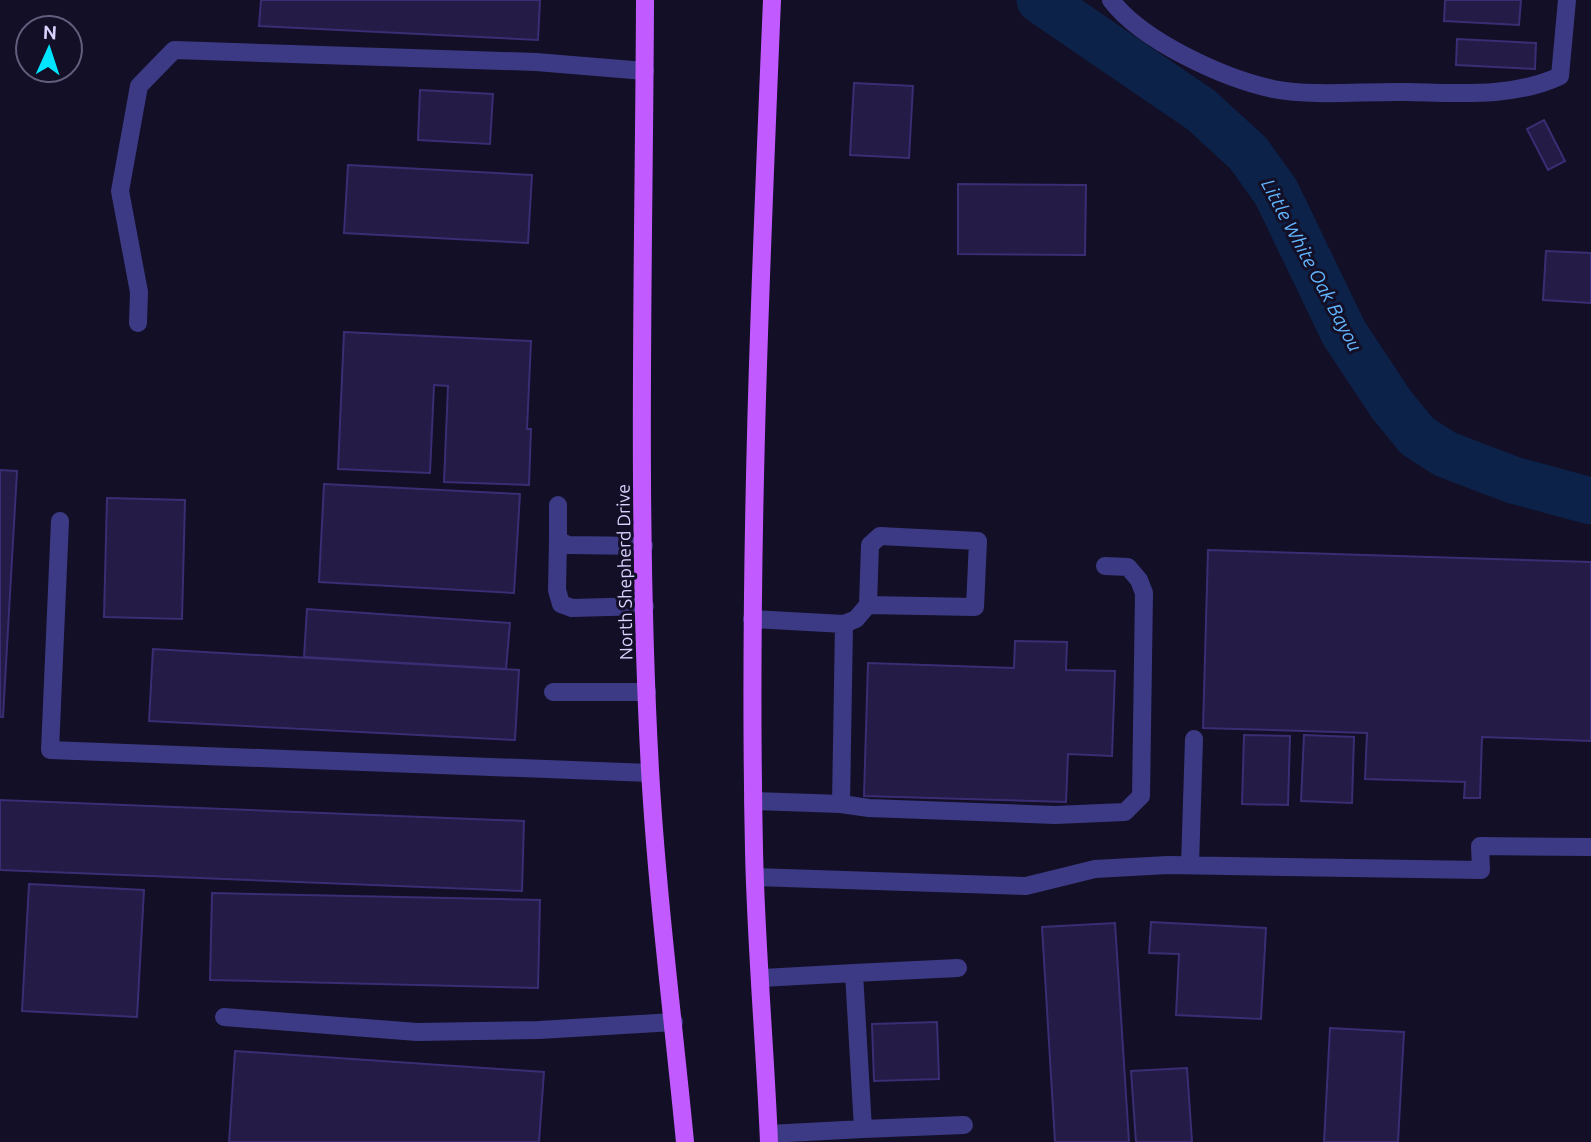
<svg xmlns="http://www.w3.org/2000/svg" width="1591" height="1142" font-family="Ubuntu,sans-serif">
<rect width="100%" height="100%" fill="#130f26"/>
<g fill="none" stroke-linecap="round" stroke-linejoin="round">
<path stroke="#0c2248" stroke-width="47" d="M1040,0L1201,110L1248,153L1276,192L1344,333L1391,404L1417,436L1445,454L1513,480L1591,501"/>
</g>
<path fill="#241b47" stroke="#3b2d73" stroke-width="2" d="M261,0H540L538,40L259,26Z
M1445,0H1521L1519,25L1444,21Z
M1457,39L1536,43L1535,69L1456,65Z
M854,83L913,86L909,158L850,155Z
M420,90L493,94L490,144L418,140Z
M1544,120L1565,161L1548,170L1527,129Z
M348,165L532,175L528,243L344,233Z
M958,184L1086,185L1085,255L958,254Z
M1546,251L1591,253V303L1543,300Z
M344,332L531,341L527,429H531L529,485L444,482L448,386L434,385L430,473L338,469Z
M0,470L17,471L3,717H0Z
M324,484L520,494L514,593L319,582Z
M107,498L185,500L182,619L104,617Z
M1208,550L1591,562V741L1482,737L1480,798H1464L1465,782L1365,779L1367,733L1203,728Z
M307,609L510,623L506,669L304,657Z
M1015,641L1067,642L1066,670L1115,671L1112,756L1068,754L1066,802L864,796L868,663L1014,668Z
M153,649L519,670L515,740L149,721Z
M1244,735L1290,736L1288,805L1242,804Z
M1304,735L1354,737L1352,803L1301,801Z
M0,800L524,821L522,891L0,870Z
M29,884L144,890L137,1017L22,1011Z
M212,893L540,900L538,988L210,980Z
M1151,922L1266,928L1261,1019L1176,1015L1179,954L1149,953Z
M1115,923L1129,1142H1055L1042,927Z
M937,1022L939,1079L874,1081L872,1024Z
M1330,1028L1404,1032L1398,1142H1324Z
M235,1051L544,1072L539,1142H229Z
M1187,1068L1192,1142H1136L1131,1071Z"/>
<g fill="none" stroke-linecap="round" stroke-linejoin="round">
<path stroke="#3d3a85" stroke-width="18" d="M1111,0C1142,41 1223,78 1273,89C1316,97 1363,91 1407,92C1458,93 1513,98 1560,76L1567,0
M138,323L139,292L120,191L139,86L174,50L536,62L645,71
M558,505V540L568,545L644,546
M60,521L50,750L650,773
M558,540L557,590L561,604L572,608L645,606
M752,619L844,624L841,804L753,801
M844,624L856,619L868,605L975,607L978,541L880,536L870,545L868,605
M553,692H647
M841,804L869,808L1055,815L1125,812L1141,796L1144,593L1139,580L1128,567L1105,566
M1190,865L1194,739
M755,877L1026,886L1095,869L1168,865L1481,870L1480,846L1591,847
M854,973L958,968
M761,978L854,973L863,1129L769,1134
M224,1017L417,1032L539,1030L674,1022
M863,1129L964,1125"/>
<path stroke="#c25bff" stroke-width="18" d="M645,0C644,256 636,514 650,770C657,894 673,1018 685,1142
M769,1142C765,1045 756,947 754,850C748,566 760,283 772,0"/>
</g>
<g text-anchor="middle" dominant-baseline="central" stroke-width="6" stroke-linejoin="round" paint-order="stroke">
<g font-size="18" fill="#d9d4ff" stroke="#130f26">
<text transform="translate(624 572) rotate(-91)">North Shepherd Drive</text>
</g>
<g font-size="19" font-style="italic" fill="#62b6ff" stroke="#130f26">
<text transform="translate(1312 265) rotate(62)">Little White Oak Bayou</text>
</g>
</g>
<g transform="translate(49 49) rotate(3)"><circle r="33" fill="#130f26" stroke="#625e7d" stroke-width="2"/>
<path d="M0-5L12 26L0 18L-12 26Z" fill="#00e5ff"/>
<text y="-10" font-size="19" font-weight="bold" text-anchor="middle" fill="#d9d4ff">N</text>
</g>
</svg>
